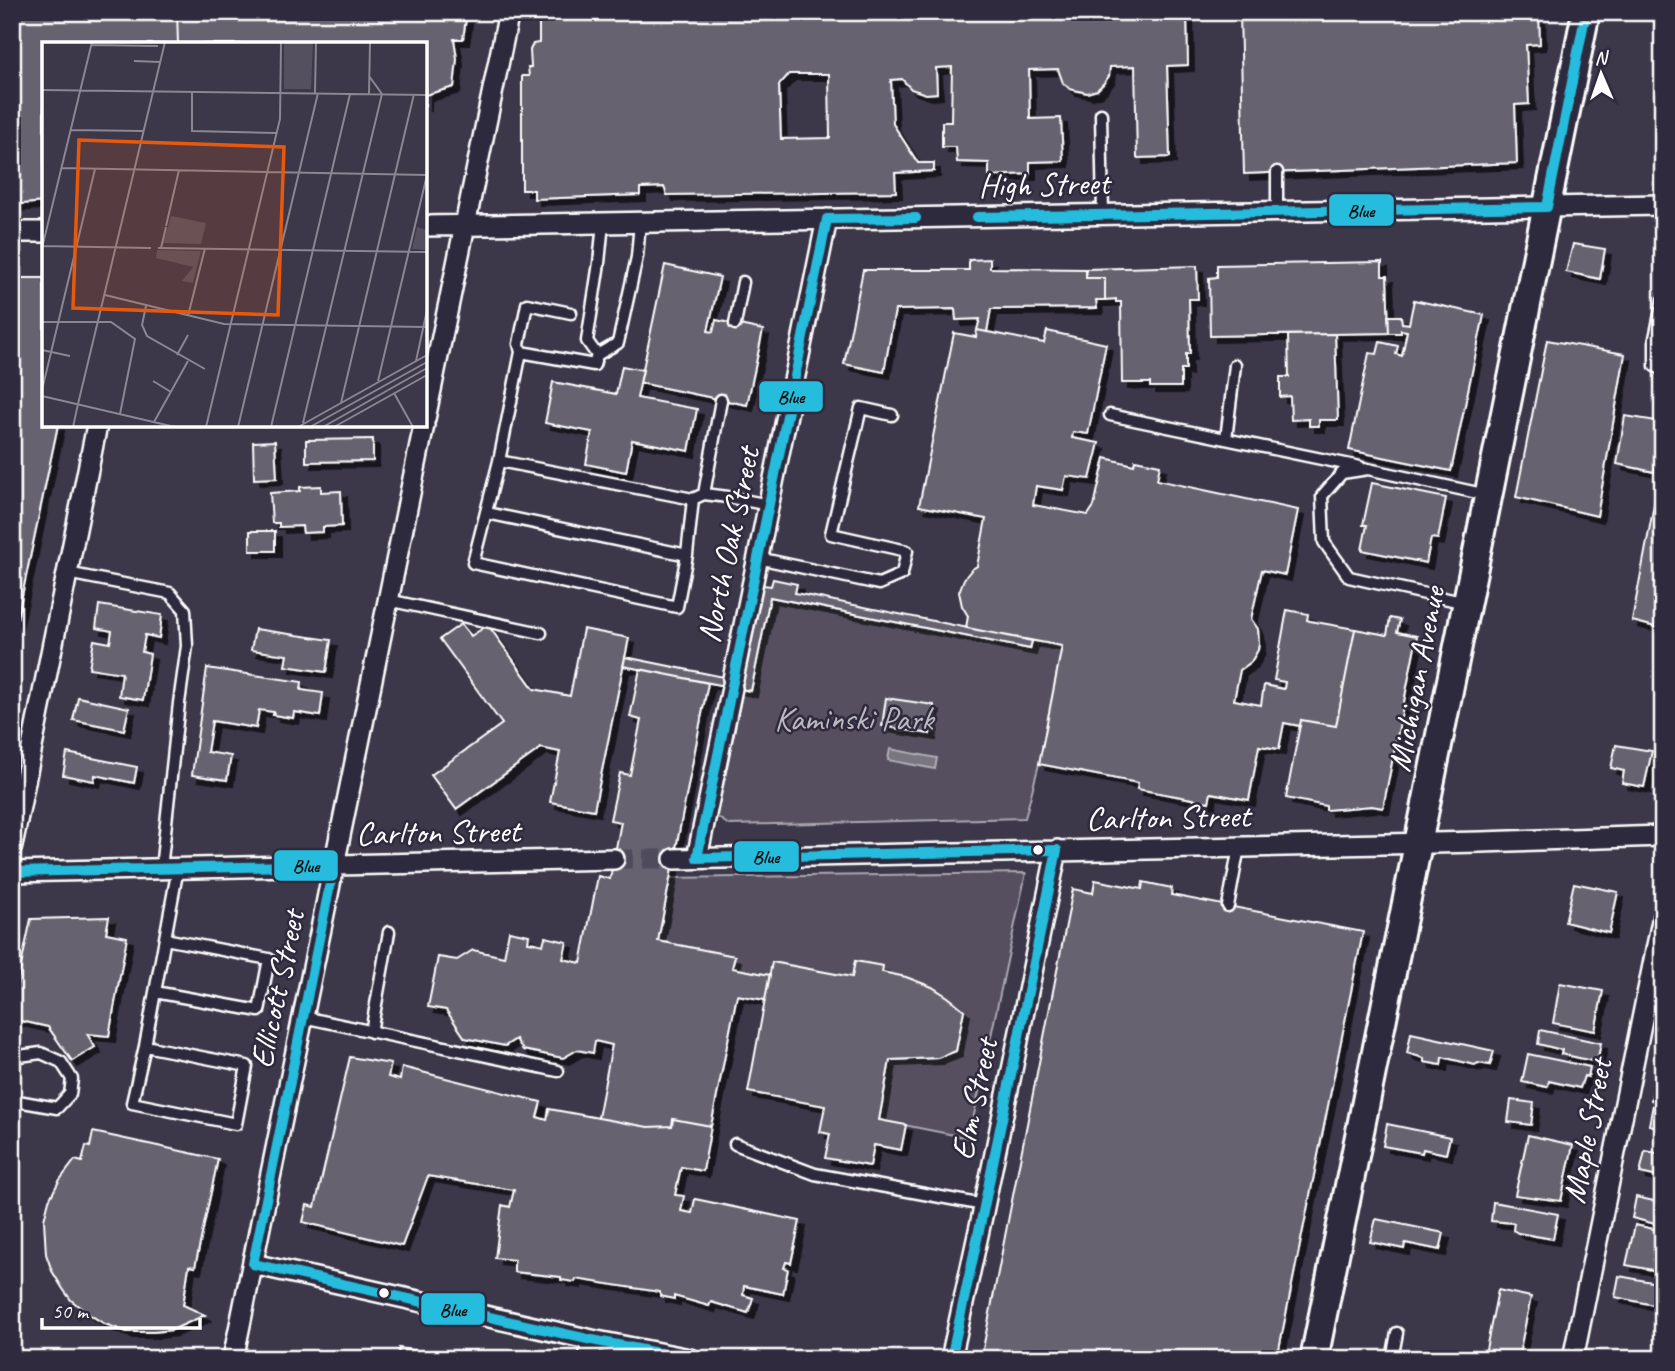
<svg xmlns="http://www.w3.org/2000/svg" width="1675" height="1371" font-family="Caveat,sans-serif">
<defs>
<filter id="shadow"><feDropShadow dx="6" dy="6" stdDeviation="0" flood-color="#0009"/></filter>
</defs>
<rect width="100%" height="100%" fill="#3c3749"/>
<filter id="ink" filterUnits="userSpaceOnUse"><feTurbulence type="fractalNoise" baseFrequency=".0143" numOctaves="2"/><feDisplacementMap in="SourceGraphic" scale="14" xChannelSelector="R" yChannelSelector="G"/><feConvolveMatrix kernelMatrix="1 2 1 2 8 2 1 2 1" color-interpolation-filters="sRGB"/></filter>
<g filter="url(#ink)">
<path fill="#555060" stroke="#aaa8b0" stroke-width="2" d="M770,597L1030,649L1032,641L1062,646L1039,764L1025,818L729,825L716,816L743,690L751,691Z
M1026,873L969,1138L879,1120L890,1060L938,1058L956,1051L964,1010C937,987 916,979 882,972V966L855,961L852,977L770,975L732,968L734,956L658,941L670,878Z"/>
<path fill="#797682" stroke="#afadb4" stroke-width="2" d="M890,749L937,758L935,769L888,760Z"/>
<path fill="#666270" stroke="#fff" stroke-width="2" fill-rule="evenodd" filter="url(#shadow)" d="M12,12H177L178,44H44V202L12,205Z
M177,12H467L463,39H454L457,59L454,87L425,95V106V44H178Z
M545,12H1187L1188,65L1167,66L1170,157L1137,158L1135,66L1110,67L1109,76L1103,84L1097,90L1087,93L1070,89L1063,83L1058,69L1029,70L1030,119L1061,118L1063,161L1030,162V174L989,176V163L957,162L956,147H942V122H951L952,67L936,68L937,93L926,94L911,89L902,79L891,80L893,124L918,163H934V171L895,173L896,192L667,195L664,187L640,188V195L534,199V190H522V76H529L528,67H531L530,50L533,44L539,43V13ZM789,74H829L830,138L781,139L779,85Z
M1240,12H1539L1540,44L1526,45L1529,104L1515,105L1517,163L1244,174Z
M1573,244L1605,249L1600,279L1566,272Z
M990,259V268L1086,269V278H1105V300H1096L1097,308L991,309L987,332L977,330L980,319L956,320L955,309L895,310L884,372L844,364L863,270H969V260Z
M1382,262V276H1387L1389,333L1210,336L1209,278L1217,277V265Z
M665,265L720,277L708,331L713,332L716,320L763,330L747,405L640,383Z
M1197,266L1198,299H1189L1190,354H1186V369H1181V387H1150V383H1122L1121,302H1116V299L1105,300V278H1086V269Z
M12,278H44V425H58L12,643Z
M1414,300L1484,315L1451,471L1349,450L1369,353L1377,354L1380,342L1398,346L1396,354L1402,356L1407,331L1401,330V333H1389L1388,316H1401L1402,323L1409,324Z
M977,330L1044,343L1047,331L1106,344L1088,434L1073,432L1072,438L1099,443L1090,479L1066,476L1063,490L1036,486L1033,505L1088,515L1094,506L1105,458L1134,465L1135,460L1160,465L1157,480L1298,510L1285,575L1262,570L1251,619L1258,629L1259,643L1258,650L1251,662L1240,670L1234,700L1261,705L1264,685L1284,689L1285,682L1274,680L1287,610L1308,614L1307,620L1310,621L1355,629L1336,726L1301,720L1300,726L1284,723L1279,749L1259,746L1249,800L1211,793L1209,802L1137,789L1138,783L1039,764L1062,646L966,628L968,616L962,606L959,592L964,579L972,569L977,566L986,519L919,506L954,333L976,337Z
M1335,334L1338,420H1319V426H1309V419L1291,420L1290,396L1280,397V377H1289L1288,335Z
M1547,340L1625,354L1597,516L1516,497Z
M622,366L643,370L637,398L697,409L689,451L632,440L626,472L586,464L592,432L545,423L553,382L616,394Z
M1625,416L1663,422L1661,432L1663,433V629L1632,621L1662,462L1658,461L1654,472L1617,464Z
M373,439V461L306,462V440Z
M275,441L277,478L254,479L253,442Z
M1372,483L1446,498L1438,539L1431,538L1426,563L1362,550L1367,525H1363Z
M321,486V492L341,491L342,526L323,527V532L303,533L302,526L279,527V523H272L270,493L300,491V487Z
M250,531H275V551H250Z
M773,579L797,584L795,593L1032,641L1030,649L770,597L751,691L623,666L625,657L743,681L763,585L771,586Z
M99,605L162,615L159,638L145,635L142,652L150,654L143,700L119,696L122,673L89,668L94,640L110,643L112,631L96,628Z
M1390,618L1400,620L1397,632L1417,636L1383,808L1372,806L1326,810V806L1286,798L1301,720L1336,726L1355,629L1387,635Z
M461,624L471,636L488,625L534,689L570,696L583,629L629,638L594,810L550,802L560,752L541,748L456,809L431,775L502,724L440,639Z
M255,629L331,640L326,672L285,666L287,655L251,650Z
M207,668L302,682L301,690L323,693L320,716L294,712L293,718L273,715L274,712L259,710L256,728L212,721L207,752L231,756L227,780L192,775Z
M640,669L708,683L658,941L735,956L732,968L770,975L765,1000L737,995L711,1126L673,1119L672,1126L648,1127L598,1118L612,1045L595,1041L593,1053L577,1050L563,1058L523,1050L516,1039L505,1046L465,1038L446,1010L428,1007L438,957L457,960L473,950L504,957L509,931L529,935L528,942L535,943L543,945L545,937L567,942L563,959L581,963L598,876L610,879L621,822L610,820L620,773L630,775L641,720L630,717Z
M78,697L129,708L124,730L73,720Z
M886,698L934,705L930,734L882,726Z
M1616,745L1652,751L1644,787L1622,783L1624,771L1611,768Z
M67,753L137,767L134,783L95,775L94,781L63,775Z
M1095,880L1142,889L1143,882L1172,888L1171,895L1363,932L1277,1359H981L1073,889L1093,893Z
M1574,883L1618,892L1609,933L1565,922Z
M109,917L106,933L127,937L109,1036L87,1034L95,1047L72,1061L48,1027L12,1019V1008L31,919Z
M855,961L883,966L882,972L906,977L932,987L948,997L964,1010L956,1051L938,1058L890,1060L879,1120L906,1125L901,1150L874,1145L870,1166L825,1158L830,1134L820,1132L825,1106L748,1092L772,962L852,977Z
M1560,983L1603,991L1595,1031L1553,1023Z
M1540,1030L1601,1043L1597,1062L1561,1054L1562,1050L1538,1044Z
M1411,1033L1494,1051L1490,1065L1478,1063L1475,1065L1442,1057L1441,1065L1424,1062V1058L1407,1053Z
M1661,1052L1663,1053V1075L1658,1073Z
M1528,1054L1590,1067L1588,1077L1584,1076L1580,1088L1549,1081L1547,1087L1522,1082Z
M350,1057L391,1064L388,1077L400,1080L402,1067L541,1102L537,1117L547,1120L549,1109L648,1127L672,1126L673,1119L711,1126L703,1171L681,1167L675,1195L684,1196L681,1211L692,1213L695,1199L800,1221L791,1263L786,1262L784,1268L788,1269L783,1294L744,1286L743,1295L753,1298L748,1313L711,1302L709,1306L674,1296V1299L660,1296V1292L576,1279L575,1282L561,1280V1277L514,1272V1260L495,1258L502,1205L510,1207L514,1190L428,1176L402,1246L303,1222L307,1205L315,1207Z
M1656,1081H1663V1103L1651,1100Z
M1511,1100L1534,1103L1531,1125L1508,1122Z
M1653,1105L1663,1107V1128L1649,1125Z
M1387,1124L1450,1137L1446,1154L1423,1149L1422,1153L1383,1146Z
M93,1132L218,1159L195,1267L189,1266L183,1305L205,1315L172,1330L154,1332H127L105,1324L87,1313L71,1300L63,1289L52,1271L46,1254L44,1220L49,1200L59,1181L75,1160L82,1162L86,1146L90,1147Z
M1528,1135L1573,1145L1561,1201L1515,1195Z
M1645,1151L1663,1154V1178L1640,1173Z
M1636,1197L1663,1203V1226L1632,1218Z
M1493,1202L1558,1214L1553,1239L1518,1233L1513,1230L1514,1223L1491,1221Z
M1376,1219L1444,1233L1440,1250L1405,1243L1404,1249L1370,1242Z
M1635,1225L1663,1231V1272L1626,1265Z
M1619,1276L1663,1284V1307L1615,1297Z
M1498,1290L1531,1297L1518,1359H1484Z
M399,1348L419,1351L418,1355L441,1359H397Z"/>
<g fill="none" stroke-linecap="round" stroke-linejoin="round">
<path stroke="#504b5b" stroke-width="19" stroke-dasharray="19 10" stroke-linecap="butt" d="M614,859H674"/>
<defs>
<path id="lane" d="M1101,114L1103,215
M1277,212V172
M603,223L599,263L587,341L597,355L618,343L637,257L640,222
M1663,300L1655,338V366L1663,370
M735,324L743,282
M521,352L519,344L527,304L571,313
M597,355L594,365L521,352L499,461L473,563L677,607L687,555L693,499
M1110,415L1360,467
M1226,439L1235,365
M499,461L693,499L704,494L728,497L769,505
M704,494L721,400
M487,513L687,555
M758,558L879,584L902,574L907,551L831,534L861,408L892,415
M67,573L170,593L185,610L187,646L179,703L161,869
M388,600L541,633
M1466,603L1349,577L1324,542L1322,496L1342,473L1368,469L1487,495
M1228,906L1239,847
M155,992L259,1011L269,959L165,939
M303,1017L558,1071
M371,1032L389,932
M145,1046L247,1066L236,1124L132,1103L145,1046L178,868
M12,1057L41,1053L61,1062L72,1079L70,1094L57,1108L12,1100
M735,1144L815,1174L984,1205
M1392,1359L1397,1333"/>
<path id="street" d="M425,226L1663,205
M12,232H44
M425,419L509,12
M733,679L827,219
M12,846L97,425
M697,858L732,688
M674,859L1481,842L1663,836
M12,872L614,859
M253,1264L592,1340L690,1359
M233,1359L424,425
M589,1359L592,1340
M951,1359L983,1212L1057,850
M1573,1359L1663,916"/>
<path id="secondary" d="M1314,1359L1586,12"/>
</defs>
<use href="#lane" stroke="#fff" stroke-width="15"/>
<use href="#street" stroke="#fff" stroke-width="24"/>
<use href="#secondary" stroke="#fff" stroke-width="32"/>
<use href="#lane" stroke="#2f2a3d" stroke-width="10"/>
<use href="#street" stroke="#2f2a3d" stroke-width="19"/>
<use href="#secondary" stroke="#2f2a3d" stroke-width="26"/>
<defs>
<path id="bus-1" d="M977,217L1547,207L1586,12
M916,218L827,219L697,858L1057,850L983,1212L951,1359
M12,872L334,865L253,1264L592,1340L689,1359"/>
</defs>
<use href="#bus-1" stroke="#2f2a3d" stroke-width="16"/>
<use href="#bus-1" stroke="#26bcdd" stroke-width="10"/>
</g>
</g>
<g fill="#fff" stroke="#2f2a3d" stroke-width="2.5">
<circle cx="1038" cy="850" r="6"/>
<circle cx="384" cy="1293" r="6"/>
</g>
<g text-anchor="middle" dominant-baseline="central" stroke-width="5" stroke-linejoin="round" paint-order="stroke">
<g font-size="33" fill="#fff" stroke="#2f2a3d">
<text transform="translate(1044 184) rotate(-1)">High Street</text>
<text transform="translate(728 545) rotate(-78)">North Oak Street</text>
<text transform="translate(1416 679) rotate(-79)">Michigan Avenue</text>
<text transform="translate(1168 817) rotate(-1)">Carlton Street</text>
<text transform="translate(438 832) rotate(-1)">Carlton Street</text>
<text transform="translate(277 989) rotate(-78)">Ellicott Street</text>
<text transform="translate(974 1099) rotate(-78)">Elm Street</text>
<text transform="translate(1587 1131) rotate(-79)">Maple Street</text>
</g>
<g font-size="33" fill="#bbb9bf" stroke="#2f2a3d">
<text x="854" y="719">Kaminski Park</text>
</g>
</g>
<g transform="translate(42 42)">
<rect width="385" height="385" fill="#3c3749"/>
<path d="M242,0H271L269,47H242ZM129,174L164,181L159,202L121,201ZM375,185L385,188V208L370,207ZM115,208L159,209L151,241L140,239L151,225L114,216Z" fill="#555060"/>
<path fill="none" stroke="#8a8792" stroke-width="2" d="M50,3L116,4M92,19L118,20M0,48L385,53M150,50V89L234,91M273,51L274,0M327,52L328,0M28,88L102,89M19,126L385,133M124,184L137,128M0,204L109,206M0,206L50,0M116,206L385,210M119,206L124,185M63,253L182,282L385,285M104,264L100,283L105,294L163,327M146,274L163,206M0,280H69L93,297L78,372M0,308L28,314M135,313L146,293M374,319L385,268M111,339L129,350M336,339L385,133M0,348L53,127M352,351L371,385M0,354L133,385M299,361L372,52M36,362L123,0M112,380L146,319M261,381L340,52L327,34M31,385L36,362M164,385L238,77L239,0M196,385L276,51M229,385L308,52M256,385L385,313M268,385L385,320M281,385L385,326M292,385L385,333"/>
<path fill="#e8590c" fill-opacity="0.15" stroke="#e8590c" stroke-width="3.5" d="M37,98L242,105L236,273L31,266Z"/>
<rect width="385" height="385" fill="none" stroke="#fff" stroke-width="3.5"/>
</g>
<g stroke="#2f2a3d" stroke-width="2.5">
<rect x="1328" y="193" width="67" height="34" rx="7" fill="#26bcdd"/>
<rect x="758" y="380" width="66" height="33" rx="7" fill="#26bcdd"/>
<rect x="733" y="840" width="67" height="33" rx="7" fill="#26bcdd"/>
<rect x="273" y="849" width="66" height="33" rx="7" fill="#26bcdd"/>
<rect x="420" y="1292" width="66" height="34" rx="7" fill="#26bcdd"/>
</g>
<g font-size="19" text-anchor="middle" font-weight="bold" fill="#111">
<text x="1361" y="217">Blue</text>
<text x="791" y="403">Blue</text>
<text x="766" y="863">Blue</text>
<text x="306" y="872">Blue</text>
<text x="453" y="1316">Blue</text>
</g>
<rect width="1675" height="1371" fill="none" stroke="#2f2a3d" stroke-width="42"/>
<rect x="21" y="21" width="1633" height="1329" fill="none" stroke="#fff" stroke-width="2.5" filter="url(#ink)"/>
<g transform="translate(1601 74) rotate(358)" stroke="#2f2a3d" stroke-width="5" paint-order="stroke">
<path d="M0-5L12 26L0 18L-12 26Z" fill="#ffffff"/>
<text y="-10" font-size="19" font-weight="bold" text-anchor="middle" fill="#ffffff">N</text>
</g>
<path d="M42 1318v10h158v-10" fill="none" stroke="#ffffff" stroke-width="3.5"/>
<text x="52" y="1318" font-size="21" fill="#ffffff" stroke="#2f2a3d" stroke-width="5" paint-order="stroke">50 m</text>
</svg>
